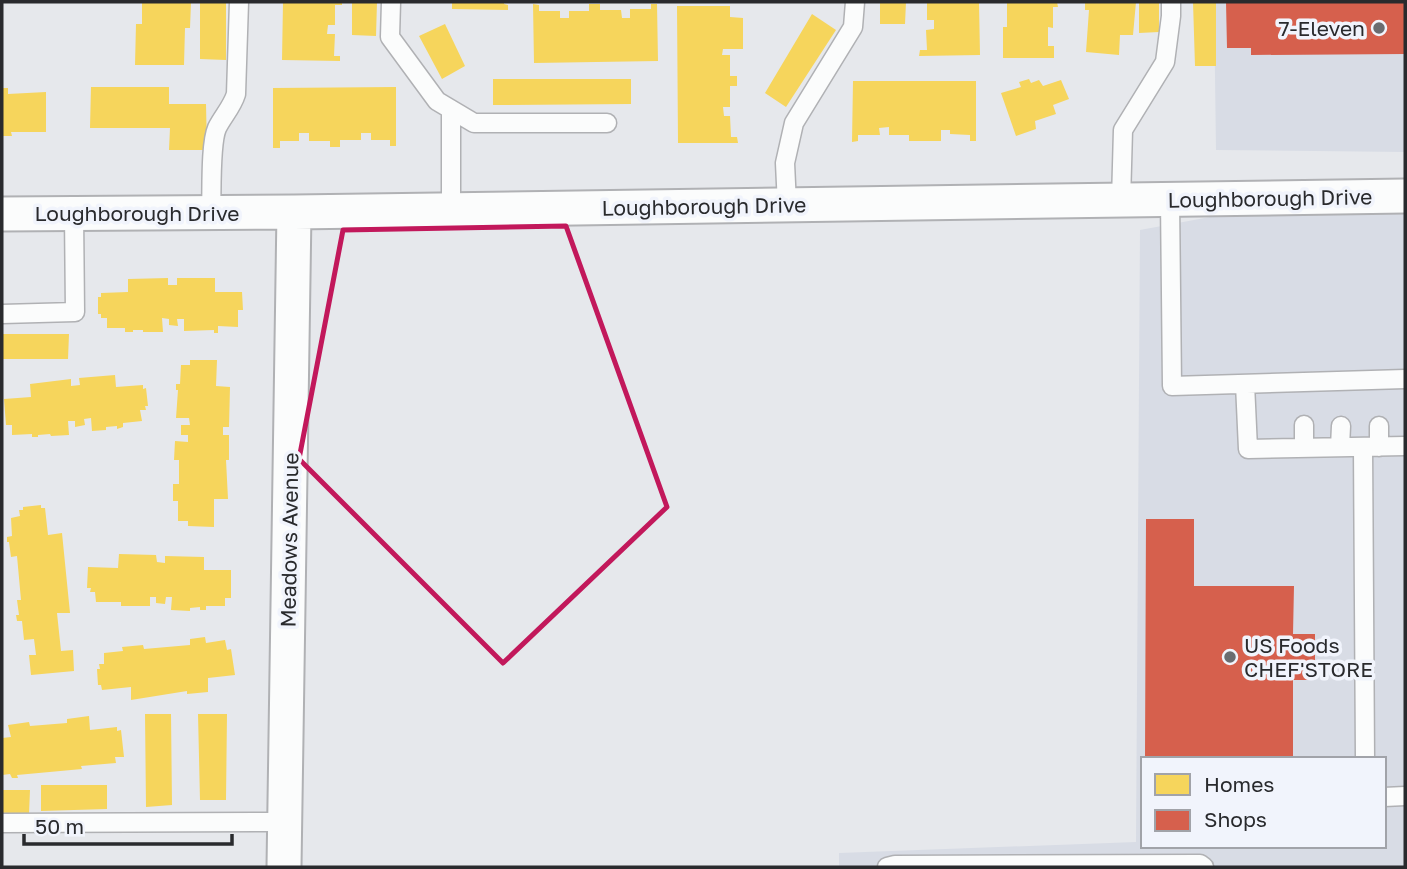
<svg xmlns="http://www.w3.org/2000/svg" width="1407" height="869" font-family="'Golos Text',sans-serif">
<rect width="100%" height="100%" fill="#e6e8ec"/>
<path fill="#d8dce5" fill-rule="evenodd" d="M1214,2H1405V152L1216,150Z
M1405,181V867H839V853L1136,842L1140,230ZM1143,759H1384V846H1143Z"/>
<path fill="#f6d55c" d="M142,2H191L190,28H185L184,65H135L136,24H142Z
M200,2H226V60L200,59Z
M283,2H342V5H335V25H328L327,34H335L334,56H340V61L282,60Z
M352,2H377L376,36L352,35Z
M452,2H504V4L508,5V10L452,9Z
M880,2H906L905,24H880Z
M927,2H979L980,55L919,56L920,50H927L926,30L934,29V20H927Z
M1007,2H1057L1058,7H1053V28L1048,27V46H1054V58H1003V27H1007Z
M1085,2H1136L1133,35H1120L1119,55L1086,52L1089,10H1085Z
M1139,2H1159V32L1139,33Z
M1193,2H1216V66H1195Z
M533,4L539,5V11H560V18H569V11H589V4H600V10H621L622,18H630V9H651V4H657L658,61L534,63Z
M677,6H730V17L743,18V49H723L722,55H730V76H737V86H730V107H723L724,116H730L731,137H737L738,143H678Z
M812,14L836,30L786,107L765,93Z
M445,24L465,66L442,79L419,36Z
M493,79H631V104L493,105Z
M1029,79L1031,83L1039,80L1043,86L1061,80L1069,99L1053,105L1056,114L1035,121L1036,129L1016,136L1001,93L1021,87L1019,82Z
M853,81H976V141H970V135L950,134V130H941V141H909V135H889V127L879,128L880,135H858V141L852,142Z
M91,87H169V104H206L207,150H169L170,128H90Z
M396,87V146H390V140H371V133H361V140H340V147H330V141H309V133H299V141H280V148H273V88Z
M2,88H8V94L46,92V132H11L12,136H2Z
M168,278V285H177V278H215V292H242L243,310H238V327L218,326V333H214V330L184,331V319H177L178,326L169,325V319L162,318L163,332H143V330H133V332H125V328H107V318H101V314H98V297H101V293L128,292V279Z
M2,334H69L68,359H2Z
M190,360H217L216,386L230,387L229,427H223V435H229V460H226L228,499H214V527L188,526V521H178V501H173V484H179V460H174L175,441L188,442V435H181V425H190L189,418H176L178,390H176V384H180L181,365H190Z
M115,375L116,387L143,385V389L146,388L148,406H145L146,410H140L142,421L123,423V427L117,429V426L106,427V430L92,431L91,418L84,419L85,425L75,427V421H68L69,435L51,436L50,434L38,435V437H32V434L12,435V425H6L4,399L31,397L30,384L71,379V386L80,385L79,378Z
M41,505V508H45L48,535L62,533L70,613H57L61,651L73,650L74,671L31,675L29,655H36L34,639L24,640L22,621H17L16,615H19L17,600H21L17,556L11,557L9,542H7V537L12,536L11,518L20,516L19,510H23V507Z
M119,554L156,555L157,562L165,563V556L204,557V570H231V598H225V606H206V610H200V607L190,608V611L171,610L172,597H166L165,604L156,603V597H150V606H121V602H96L95,592H90L91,588H87L88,567L118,568Z
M205,637L206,643L225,640L227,650L231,649L235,675L208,678V692L187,694V691L131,700V687L102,690L101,685H98L97,669H100L99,664H104V653L123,651L122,647L143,645L144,649L190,645V639Z
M145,714H171L172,805L146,807Z
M198,714H227L226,800H200Z
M89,716L90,730L117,727V731L121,730L124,757H115L116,763L81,766L82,769L17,775L18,778H12L10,774L2,775V738L11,737L8,725L29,722L30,726L67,723V719Z
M41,785H107V809L41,811Z
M2,790H30L29,814H2Z"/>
<path fill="#d6604d" d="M1226,2H1405V54L1251,55V48H1227Z
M1146,519H1194V586H1294L1293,634H1315V680H1293V756H1145Z"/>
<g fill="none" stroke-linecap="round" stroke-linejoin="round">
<defs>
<path id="lane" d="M391,2L390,37L437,101L474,123H607
M451,110V210
M1170,200L1172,386L1405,379
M1121,201L1123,130L1165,62L1171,16V2
M787,205L785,163L794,123L853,27L855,2
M211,213C212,193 210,144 217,128C223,116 232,107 236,94L239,2
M2,314L75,312L74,214
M1245,384L1248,449L1405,446
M1304,425V448
M1379,426V447
M1340,447L1341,426
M1363,447L1365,759
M1384,797L1405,796
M2,823L284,822
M887,867L895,865L1200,864L1204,867"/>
<path id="street" d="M2,214L294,212L1405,196
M284,867L294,212"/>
</defs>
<use href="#lane" stroke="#b0b1b4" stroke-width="21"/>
<use href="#street" stroke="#b0b1b4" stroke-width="37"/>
<use href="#lane" stroke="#fbfcfc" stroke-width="18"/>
<use href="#street" stroke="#fbfcfc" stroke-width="33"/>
</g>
<path fill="none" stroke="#c2185b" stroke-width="5" stroke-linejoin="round" d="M566,226L667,507L503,663L299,459L343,230Z"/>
<g fill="#6b6c70" stroke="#f1f4fc" stroke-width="2.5">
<circle cx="1379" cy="28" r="7"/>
<circle cx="1230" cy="657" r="7"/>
</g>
<g text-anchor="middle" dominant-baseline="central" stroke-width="7" stroke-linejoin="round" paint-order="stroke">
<g font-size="21" fill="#292a2d" stroke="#f1f4fc" text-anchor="end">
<text x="1365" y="28">7-Eleven</text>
<text x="1244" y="645" text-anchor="start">US Foods<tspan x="1244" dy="24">CHEF'STORE</tspan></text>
</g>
<g font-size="21" fill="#292a2d" stroke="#f1f4fc">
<text transform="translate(1270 198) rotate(-1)">Loughborough Drive</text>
<text transform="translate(704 206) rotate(-1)">Loughborough Drive</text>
<text x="137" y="213">Loughborough Drive</text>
<text transform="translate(289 540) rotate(-89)">Meadows Avenue</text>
</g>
</g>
<rect width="1407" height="869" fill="none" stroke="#292a2d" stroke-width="7"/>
<rect x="1141" y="757" width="245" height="91" fill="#f1f4fc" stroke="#a1a3a9" stroke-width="2"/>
<rect x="1155" y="774" width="35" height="21" fill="#f6d55c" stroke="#a1a3a9" stroke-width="2"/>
<text x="1204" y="792" font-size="21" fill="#292a2d">Homes</text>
<rect x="1155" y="810" width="35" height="21" fill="#d6604d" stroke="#a1a3a9" stroke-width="2"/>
<text x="1204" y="827" font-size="21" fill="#292a2d">Shops</text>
<path d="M24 834v10h208v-10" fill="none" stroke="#292a2d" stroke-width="3.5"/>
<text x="35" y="834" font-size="21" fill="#292a2d" stroke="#f1f4fc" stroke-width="5" paint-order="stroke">50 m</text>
</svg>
